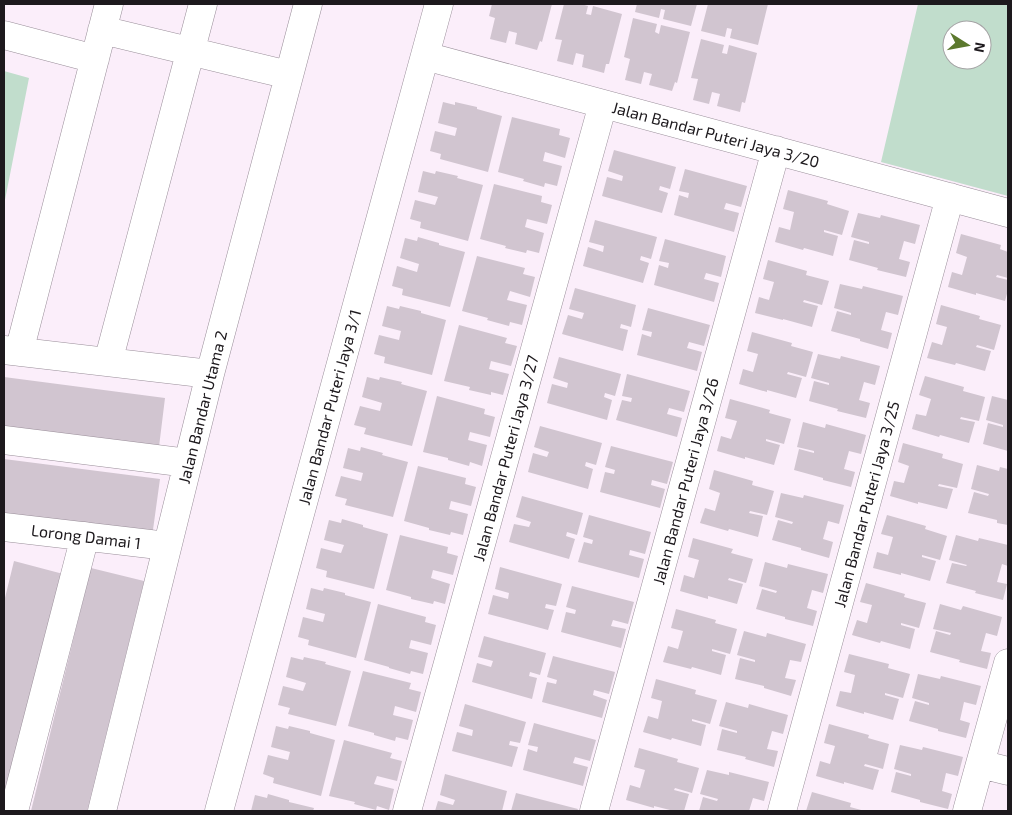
<svg xmlns="http://www.w3.org/2000/svg" width="1012" height="815" font-family="'Exo 2',sans-serif">
<rect width="100%" height="100%" fill="#fbeefa"/>
<path fill="#c1ddcc" fill-rule="evenodd" d="M918,4H1008V196L881,162ZM952,30H982V60H952Z
M4,71L29,78L4,205Z"/>
<path fill="#d1c5d0" d="M492,4H552L542,42L540,41L537,50L515,44L517,33L509,31L506,43L490,39L495,18L489,16Z
M564,4H581L588,6L586,14L591,15L593,6L622,14L609,64H606L604,73L582,67L584,55L576,53L573,65L557,61L562,40L555,39Z
M637,4H697L691,26L663,19L665,10L661,9L659,18L635,12Z
M708,4H768L758,45L730,38L732,29L727,28L725,37L701,31Z
M633,18L657,24L655,32L659,34L661,25L690,32L677,83L675,82L672,91L649,85L652,74L644,72L641,84L625,80L630,59L624,57Z
M701,39L724,45L722,53L727,54L729,45L757,53L745,103L742,102L740,112L717,106L720,94L712,92L709,104L693,100L698,79L691,78Z
M443,102L455,105V102L477,107V109L502,116L488,172L440,159L441,154L430,151L435,131L455,136L457,128L438,123Z
M512,117L560,129L559,135L570,138L565,158L545,152L543,161L562,166L557,186L545,183L544,187L523,181L524,179L498,172Z
M614,150L676,167L670,189L660,186L659,190L668,193L662,213L602,196L607,177L622,181L623,176L608,171Z
M685,169L747,186L741,207L726,203L724,209L739,213L734,232L674,215L679,195L688,198L689,193L679,191Z
M423,171L435,174L436,171L458,176L457,178L483,185L468,241L420,228L421,222L410,219L415,200L435,205L438,197L418,192Z
M494,184L542,196L541,202L552,205L547,224L527,219L525,227L544,233L539,253L527,250L526,253L505,248L506,246L480,239Z
M788,190L828,201L827,204L849,211L842,235L824,230V232L838,236L833,256L804,248L803,250L775,242L779,227L790,230L794,212L783,209Z
M858,213L880,218L881,215L920,225L915,244L904,241L899,259L910,262L906,277L877,270L878,268L849,260L854,240L869,244V242L851,237Z
M595,220L657,237L651,259L641,256L640,260L649,263L643,283L583,266L588,247L603,252L604,246L589,242Z
M961,234L1001,245L1000,249L1008,252V278L997,275L996,277L1008,280V290L1005,301L976,293V295L948,287L952,272L962,275L967,257L956,253Z
M418,237L439,243V245L465,252L450,307L402,295L403,289L392,286L397,266L417,272L419,264L400,258L405,238L417,241Z
M665,239L726,256L721,277L706,273L704,279L719,283L714,302L654,285L659,265L668,268L669,263L659,261Z
M477,256L525,268L523,274L535,277L530,297L510,291L507,300L527,305L522,325L510,322L509,326L487,320L488,318L462,311Z
M768,260L807,271L806,275L829,281L822,305L804,300L803,302L818,306L812,327L783,319V320L755,313L759,297L769,300L774,282L763,279Z
M840,284L862,289L863,286L903,296L898,315L886,312L881,330L892,333L888,349L860,341V339L831,331L837,311L851,315V313L834,308Z
M575,288L636,305L631,327L621,324L620,328L628,330L623,351L562,334L568,315L582,319L584,313L569,309Z
M941,305L980,316L979,319L1001,325L994,350L977,345L976,347L991,351L985,371L956,363L955,365L927,358L932,342L942,345L947,327L936,324Z
M387,306L399,309L400,306L421,311V313L446,320L432,375L384,363L385,357L374,354L379,335L399,340L401,331L382,326Z
M648,308L710,325L704,346L689,342L687,348L702,352L697,371L637,355L642,334L651,337L652,332L642,330Z
M459,325L507,338L505,343L517,346L511,366L491,361L489,369L509,374L503,395L491,392V395L469,390L470,387L444,381Z
M752,332L792,343L791,346L813,352L806,377L788,372L787,374L802,378L796,398L767,390V392L739,384L743,369L753,372L758,354L747,351Z
M818,354L840,359L841,356L880,366L875,385L864,382L859,400L870,403L866,418L837,411L838,409L809,401L814,381L829,385V383L811,378Z
M559,357L621,374L615,396L605,393L604,397L612,400L607,420L547,403L552,384L567,388L568,383L553,378Z
M627,374L690,391L684,412L669,408L667,414L682,418L677,437L616,420L622,400L631,402L632,398L622,396Z
M925,376L964,387L963,391L985,397L979,421L961,417L960,419L975,422L969,443L940,435L939,437L912,429L916,414L926,416L931,399L919,395Z
M4,377L165,398L158,455L4,436Z
M367,377L379,380L380,377L402,382L401,384L427,391L412,446L364,434L366,428L354,425L360,406L380,411L382,403L362,397Z
M437,396L485,409L484,414L495,417L490,437L470,432L468,440L487,445L482,466L470,462L469,466L448,460V458L423,452Z
M992,396L1008,400V451L983,444L988,423L1003,427V425L986,420Z
M730,399L770,410L769,413L791,419L784,444L766,439V441L780,445L774,465L745,457V459L717,451L721,436L731,439L737,421L725,418Z
M803,422L825,428L826,424L866,435L861,454L849,451L844,469L855,472L851,487L823,480V478L794,470L799,449L814,453V451L797,447Z
M540,426L602,443L596,465L586,462L585,466L593,469L588,489L528,472L533,453L547,457L549,452L534,447Z
M903,443L943,454L942,458L963,464L957,488L939,484L938,486L953,489L947,509L918,502V504L890,496L894,481L904,483L909,466L898,462Z
M611,446L673,462L667,484L652,480L651,485L665,489L660,508L600,492L605,472L614,474L615,470L605,467Z
M361,447L383,453L382,455L408,462L393,517L345,505L347,499L335,496L341,476L361,481L363,473L343,468L348,448L360,451Z
M4,459L160,479L152,537L4,519Z
M977,465L999,471L1000,467L1008,469V525L997,523V520L968,513L974,492L988,496L989,494L971,489Z
M418,466L466,478L465,484L476,487L471,506L451,501L449,509L468,514L463,535L451,532L450,535L429,530V528L404,521Z
M714,470L753,481L752,485L774,491L767,515L750,511L749,513L763,516L758,537L729,529L728,531L700,523L705,508L715,511L720,493L709,489Z
M781,493L803,498L804,495L844,505L839,524L828,521L823,539L833,542L829,558L801,550V548L772,540L778,520L792,524L793,522L775,517Z
M522,496L583,513L577,535L567,532L566,536L575,539L569,559L509,542L514,524L529,527L531,522L516,517Z
M589,515L651,532L645,554L630,550L629,555L644,559L639,578L578,562L584,542L592,544L593,540L583,537Z
M887,515L926,526L925,529L947,536L940,560L922,555V557L936,561L930,581L901,573V575L873,568L877,552L888,555L893,537L881,534Z
M342,519L363,525V527L388,534L374,589L326,577L327,571L316,568L321,548L341,553L344,545L324,540L329,520L341,523Z
M400,535L448,547L447,553L458,556L453,575L433,570L431,578L450,584L445,604L434,601L433,604L411,599V597L386,590Z
M956,535L978,541L979,538L1008,545V566L1002,564L997,582L1007,584L1003,600L975,593L976,591L946,583L952,563L966,566L967,565L949,560Z
M693,538L733,549L731,553L753,559L746,583L729,578L728,580L743,584L737,604L708,596V599L680,591L684,575L694,578L699,560L688,557Z
M14,561L67,575L4,811V602Z
M765,562L787,568L788,564L828,574L823,593L812,590L807,608L817,611L813,626L785,619V617L756,609L762,589L776,593L777,591L759,586Z
M500,567L562,584L556,606L546,604L545,608L554,610L548,630L488,614L493,595L508,599L509,593L495,589Z
M91,568L144,581L87,811H31Z
M866,583L905,594L904,597L926,603L919,628L901,623V625L915,629L910,649L881,641L880,643L852,635L857,620L867,623L872,605L860,602Z
M572,586L634,602L628,624L613,620L611,626L626,629L621,648L561,632L566,612L575,614L576,610L566,607Z
M311,588L323,591L324,588L345,593V595L371,602L356,658L308,645L309,640L298,637L303,617L323,622L325,614L306,609Z
M378,604L426,617L425,622L436,625L431,645L411,640L409,648L428,653L423,674L411,671L410,674L389,668V667L364,660Z
M940,604L961,610L963,606L1002,617L997,636L986,633L981,651L991,653L987,669L959,662L960,660L930,652L936,631L950,635L951,633L933,629Z
M676,609L716,620L715,623L737,629L730,654L712,649V651L726,655L721,675L692,667L691,669L663,662L668,646L678,649L683,631L671,628Z
M744,631L766,637L767,633L806,644L801,662L790,660L785,678L796,680L791,696L764,688V686L735,679L740,658L755,662V660L737,655Z
M484,636L546,653L540,675L530,672L529,676L537,678L532,699L472,682L477,663L491,667L493,661L478,657Z
M849,654L889,664L888,668L910,674L903,698L885,693V695L899,699L893,720L864,712V714L836,706L840,691L851,693L855,675L844,672Z
M553,656L615,672L609,694L594,690L593,695L607,700L602,718L542,702L547,682L556,684L557,680L547,677Z
M291,657L303,660L304,657L326,662L325,664L351,671L336,726L288,714L290,708L278,705L283,686L303,691L306,683L286,677Z
M363,671L411,683L409,689L421,692L416,712L395,706L393,715L413,720L408,740L396,737L395,741L374,735V733L348,726Z
M918,674L940,679L941,676L981,686L976,705L964,702L960,720L970,723L966,738L938,731V729L909,721L915,701L929,705V703L912,698Z
M656,679L696,690L695,694L717,700L710,724L692,719V721L706,725L701,746L672,738L671,740L643,732L648,716L658,719L662,701L651,698Z
M726,702L748,708L749,704L788,715L783,734L772,731L767,749L778,751L774,767L745,759L746,757L717,750L722,729L737,733V731L719,726Z
M465,704L526,722L520,743L510,741L509,745L518,747L512,767L452,751L457,732L472,736L473,730L459,726Z
M534,723L596,740L590,761L575,757L573,763L588,767L583,786L523,770L528,749L537,752L538,747L528,745Z
M829,724L869,735L868,738L889,744L883,769L865,764L864,766L879,770L873,790L844,782V784L816,776L820,761L830,764L835,746L824,743Z
M276,726L288,729L289,726L310,731V733L335,740L321,796L273,783L274,778L263,774L268,755L288,760L290,752L271,747Z
M344,740L392,753L390,758L402,761L397,781L377,776L374,784L394,789L389,810L377,806L376,810L354,804L355,802L329,796Z
M900,745L922,750L923,747L963,757L958,776L946,773L942,791L952,794L948,809L920,802V800L891,792L896,772L911,776V774L894,769Z
M639,748L678,759L677,762L699,768L692,793L675,788L674,790L689,794L684,811H674L654,806V808L626,800L630,785L640,788L645,770L634,767Z
M707,770L729,775V772L769,782L764,801L753,798L749,811H699L703,797L717,801L718,799L700,794Z
M445,774L507,791L502,811L491,810V811H435L438,801L453,805L455,800L440,795Z
M812,792L851,803L850,807L865,811H806Z
M516,793L578,809L577,811H511Z
M268,794L289,800V802L314,808L313,811H251L255,795L267,798Z"/>
<g fill="none" stroke-linecap="round" stroke-linejoin="round">
<defs>
<path id="minor" d="M102,30L289,75
M4,35L95,59
M425,56L1008,213
M4,350L210,374
M19,352L109,4
M108,362L203,4
M4,440L188,463
M4,527L167,546
M980,764L1008,771
M14,811L85,536
M102,811L210,374L308,4
M219,811L439,4
M407,811L603,104
M594,811L776,150
M782,811L950,197
M967,811L1008,663"/>
</defs>
<use href="#minor" stroke="#9a8f9a" stroke-width="29"/>
<use href="#minor" stroke="#fff" stroke-width="28"/>
</g>
<g text-anchor="middle" dominant-baseline="central" stroke-width="4" stroke-linejoin="round" paint-order="stroke">
<g font-size="16" fill="#1d191d" stroke="#fff">
<text transform="translate(716 134) rotate(15)">Jalan Bandar Puteri Jaya 3/20</text>
<text transform="translate(202 407) rotate(-76)">Jalan Bandar Utama 2</text>
<text transform="translate(329 407) rotate(-75)">Jalan Bandar Puteri Jaya 3/1</text>
<text transform="translate(505 458) rotate(-75)">Jalan Bandar Puteri Jaya 3/27</text>
<text transform="translate(685 481) rotate(-75)">Jalan Bandar Puteri Jaya 3/26</text>
<text transform="translate(866 504) rotate(-75)">Jalan Bandar Puteri Jaya 3/25</text>
<text transform="translate(86 536) rotate(7)">Lorong Damai 1</text>
</g>
</g>
<rect width="1012" height="815" fill="none" stroke="#1d191d" stroke-width="10"/>
<g transform="translate(967 45) rotate(101)"><circle r="24" fill="#ffffff" stroke="#a5a3a5"/>
<path d="M0-4L9 19L0 12L-9 19Z" fill="#5c792e"/>
<text y="-8" font-size="14" font-weight="bold" text-anchor="middle" fill="#1d191d">N</text>
</g>
</svg>
